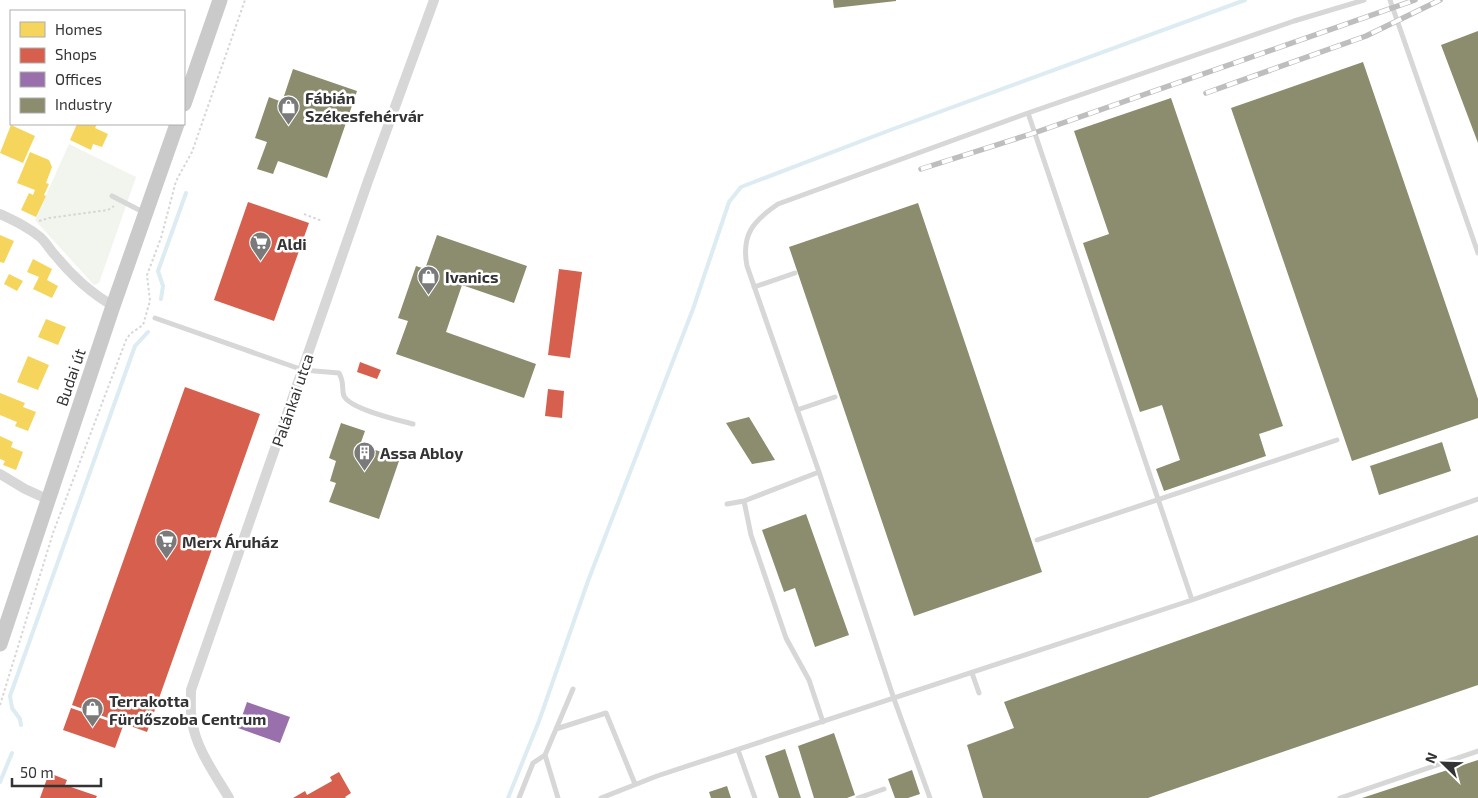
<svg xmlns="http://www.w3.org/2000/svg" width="1478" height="798" font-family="'Exo 2',sans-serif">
<rect width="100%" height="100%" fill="#fff"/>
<path fill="#f1f5ed" d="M69,144L136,177L99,283L94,285L35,220Z"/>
<path fill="#f6d55c" d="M77,124H97L95,128L108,134L102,147L93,144L91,150L70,140Z
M11,125L35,136L23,163L0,153Z
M30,152L49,160L52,167L46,183L49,184L44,195L46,196L36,217L21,210L29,193L33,195L35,190L17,183Z
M0,235L14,241L4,263L0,262Z
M33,259L52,269L47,280L58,286L52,298L33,289L39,277L27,272Z
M9,274L23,281L17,291L4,284Z
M46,319L66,327L58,345L38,337Z
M28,356L49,365L38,390L17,382Z
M0,393L25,403L23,407L36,412L28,431L15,426L17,422L0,415Z
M0,436L13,442L11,447L23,452L16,470L3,465L5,461L0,459Z"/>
<path fill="#d6604d" d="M248,202L309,223L274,321L214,300Z
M559,269L582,272L570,358L548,355Z
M360,362L381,370L377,379L357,372Z
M185,387L260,414L147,732L72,705Z
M548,389L564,391L562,418L545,416Z
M71,708L123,726L115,748L63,730Z
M339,772L351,793L345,797L346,798H293L305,791L307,795L332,781L330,777Z
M49,773L67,780L65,785L97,796L96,798H40Z"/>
<path fill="#9970ab" d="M247,702L290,717L280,743L238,728Z"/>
<path fill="#8c8c6e" d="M833,0H896V1L834,8Z
M1478,31V143L1441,45Z
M1363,62L1478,399V418L1352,461L1231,108Z
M293,69L357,91L327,178L278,161L273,174L257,169L267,142L255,138L269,97L282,102Z
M1171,98L1283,426L1259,434L1266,456L1164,491L1156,469L1180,460L1162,405L1140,412L1083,243L1109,234L1074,131Z
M918,203L1042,572L914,616L789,247Z
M437,235L527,266L514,303L462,285L446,332L536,364L524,398L396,354L408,321L398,318L416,266L425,269Z
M749,417L775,460L752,464L726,423Z
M341,423L365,431L360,445L400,458L379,519L329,502L336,483L330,481L336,461L329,458Z
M1442,442L1451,471L1379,495L1370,466Z
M806,514L849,635L815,647L795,588L784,592L762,530Z
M1478,535V685L1148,798H983L967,745L1014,728L1004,702Z
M834,733L855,795L847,798H814L798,746Z
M785,749L801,798H779L765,756Z
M1478,760V798H1362Z
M912,770L920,794L908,798H895L888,779Z
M727,786L731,798H711L709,792Z"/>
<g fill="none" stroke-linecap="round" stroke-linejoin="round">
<path stroke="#ddebf3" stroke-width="4" d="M161,299L163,286L158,271L186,193
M21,725L20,719L12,708L10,696L135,346L148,332
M0,782L12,753
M508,798L539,721L588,581L693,309L729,202L741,187L893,129L1245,0"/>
<path stroke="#d6d6d6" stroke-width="2" stroke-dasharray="2.5 2.5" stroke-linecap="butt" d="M304,214L322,221
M39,221L49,218L108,210L114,206
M0,705L53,533L126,340L130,334L143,325L150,301L147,275L161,238L176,181L192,152L245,0"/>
<path stroke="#d7d7d7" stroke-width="5" d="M1390,0L1478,253
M1028,113L1192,600
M112,196L145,213
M754,287L795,273
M155,318L303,370L339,373C345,384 341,388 344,396C350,409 398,420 413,424
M797,410L835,397
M744,501L751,535L786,638L809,680L823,722
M727,504L744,501L819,472
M1037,540L1337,440
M972,673L979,693
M556,729L606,713L635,784
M738,750L755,798
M519,798L533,763L545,755
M558,798L545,755L573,689
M601,798L657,776L1192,600L1478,499
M858,798L884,789
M930,798L894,699L819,472L747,266C741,235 753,221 778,204L1028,113L1294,21L1364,0
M1340,798L1478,751"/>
<path stroke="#d7d7d7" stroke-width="10" d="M0,214C15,221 28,227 40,237C46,242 50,250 55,255C71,275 91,293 113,306
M0,474L25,489L47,499
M229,798C215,774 196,749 192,721C190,711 191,700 191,690L368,181L434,0"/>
<path stroke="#cacaca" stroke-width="15" d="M184,104L220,0
M0,644L113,306L177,124"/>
<defs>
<path id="rail" d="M1206,93L1366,36L1440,0
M921,169L1034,133L1415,0"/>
</defs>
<use href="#rail" stroke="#bebebe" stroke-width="5.5"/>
<use href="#rail" stroke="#fff" stroke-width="4" stroke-dasharray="11" stroke-linecap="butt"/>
</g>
<defs>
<symbol id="shop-pin" viewBox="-11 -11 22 30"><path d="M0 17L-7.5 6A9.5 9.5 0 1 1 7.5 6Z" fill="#7a7a7a" stroke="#fff"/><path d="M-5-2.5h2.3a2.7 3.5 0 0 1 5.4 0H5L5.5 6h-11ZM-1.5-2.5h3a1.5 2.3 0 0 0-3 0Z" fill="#fff"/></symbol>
<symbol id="supermarket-pin" viewBox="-11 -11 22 30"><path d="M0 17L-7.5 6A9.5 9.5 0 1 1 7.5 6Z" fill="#7a7a7a" stroke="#fff"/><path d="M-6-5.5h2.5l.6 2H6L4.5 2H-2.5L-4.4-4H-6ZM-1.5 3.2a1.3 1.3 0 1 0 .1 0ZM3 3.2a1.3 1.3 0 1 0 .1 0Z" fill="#fff"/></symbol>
<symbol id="building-pin" viewBox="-11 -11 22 30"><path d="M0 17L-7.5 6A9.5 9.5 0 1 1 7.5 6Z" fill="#7a7a7a" stroke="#fff"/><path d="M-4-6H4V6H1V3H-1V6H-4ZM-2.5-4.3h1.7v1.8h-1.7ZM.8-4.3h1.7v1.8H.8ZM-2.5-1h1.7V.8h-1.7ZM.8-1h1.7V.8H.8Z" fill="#fff"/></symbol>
</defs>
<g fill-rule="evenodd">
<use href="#shop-pin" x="276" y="94" width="25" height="34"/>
<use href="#supermarket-pin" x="248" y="230" width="25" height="34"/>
<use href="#shop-pin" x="416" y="264" width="25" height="34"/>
<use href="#building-pin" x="352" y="440" width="25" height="34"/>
<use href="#supermarket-pin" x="154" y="528" width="25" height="34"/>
<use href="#shop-pin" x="80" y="696" width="25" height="34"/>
</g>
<g text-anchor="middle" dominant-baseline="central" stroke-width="5" stroke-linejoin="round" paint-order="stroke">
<g font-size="16" font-weight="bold" fill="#333" stroke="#fff" text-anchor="start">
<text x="305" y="97">Fábián<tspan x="305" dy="18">Székesfehérvár</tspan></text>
<text x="277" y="243">Aldi</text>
<text x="445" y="276">Ivanics</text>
<text x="380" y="452">Assa Abloy</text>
<text x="182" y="541">Merx Áruház</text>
<text x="109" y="700">Terrakotta<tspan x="109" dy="18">Fürdőszoba Centrum</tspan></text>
</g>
<g font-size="16" fill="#333" stroke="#fff">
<text transform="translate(70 377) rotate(-71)">Budai út</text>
<text transform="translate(292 400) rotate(-71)">Palánkai utca</text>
</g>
</g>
<rect x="10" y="10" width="175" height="115" fill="#ffffff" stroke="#adadad"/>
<rect x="20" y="22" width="25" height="15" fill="#f6d55c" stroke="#adadad"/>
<text x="55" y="35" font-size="15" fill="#333333">Homes</text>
<rect x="20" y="48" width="25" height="15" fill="#d6604d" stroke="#adadad"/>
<text x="55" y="60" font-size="15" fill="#333333">Shops</text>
<rect x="20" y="72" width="25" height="15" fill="#9970ab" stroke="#adadad"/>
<text x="55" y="85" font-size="15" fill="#333333">Offices</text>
<rect x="20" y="98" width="25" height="15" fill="#8c8c6e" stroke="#adadad"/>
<text x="55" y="110" font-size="15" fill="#333333">Industry</text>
<g transform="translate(1443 763) rotate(293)" stroke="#ffffff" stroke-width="4" paint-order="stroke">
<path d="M0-4L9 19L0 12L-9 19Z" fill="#333333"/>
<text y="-8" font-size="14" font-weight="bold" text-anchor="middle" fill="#333333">N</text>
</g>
<path d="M12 778v8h89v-8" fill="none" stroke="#333333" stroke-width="2.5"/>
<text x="20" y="778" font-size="15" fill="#333333" stroke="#ffffff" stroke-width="4" paint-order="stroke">50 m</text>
</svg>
